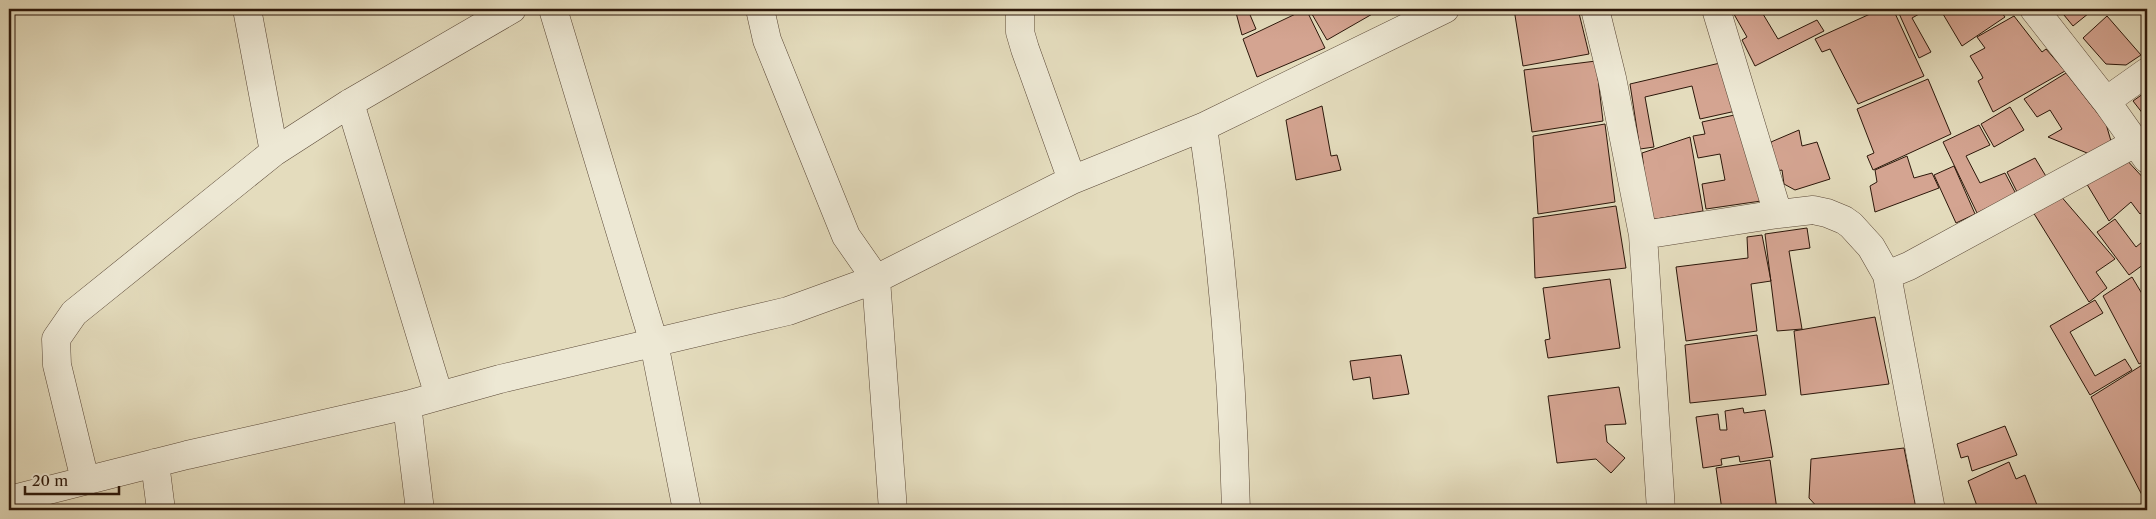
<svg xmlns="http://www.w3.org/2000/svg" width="2156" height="519" font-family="'Libre Caslon Text',serif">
<rect width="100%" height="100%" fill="#e4dcbd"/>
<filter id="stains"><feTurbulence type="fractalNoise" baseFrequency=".004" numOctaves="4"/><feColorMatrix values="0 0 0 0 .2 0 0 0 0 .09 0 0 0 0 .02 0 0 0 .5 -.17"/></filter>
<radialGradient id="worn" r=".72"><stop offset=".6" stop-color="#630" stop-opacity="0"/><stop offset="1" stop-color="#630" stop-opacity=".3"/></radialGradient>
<path fill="#d4a491" stroke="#2c170a" d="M1235,9H1251L1248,10L1256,29L1242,35Z
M1285,9H1298L1287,13Z
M1306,9L1325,48L1257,77L1243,39Z
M1309,9H1321L1323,13L1330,9H1381L1327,40Z
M1514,9H1578L1589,54L1523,66Z
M1731,9H1760L1778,39L1817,20L1824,31L1755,66L1742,40L1747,37Z
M1881,9H1893L1924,76L1858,104L1830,49L1822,52L1815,39Z
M1897,9H1928L1912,18L1931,52L1919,58Z
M1940,9H1999L2005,17L1962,46Z
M2059,9H2094L2073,26Z
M2014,16L2042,52L2046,49L2065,71L1993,112L1978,81L1983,78L1981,74L1970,56L1985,48L1977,37Z
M2107,16L2141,55L2126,65L2106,64L2083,38Z
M1596,61L1603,121L1532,132L1524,70Z
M1720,63L1736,111L1700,119L1692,86L1645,97L1654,147L1640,149L1630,84Z
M2066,73L2106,124L2111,141L2092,157L2087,153L2048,137L2062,129L2050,110L2037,117L2024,99Z
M1928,79L1951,134L1873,170L1867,156L1874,153L1857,109Z
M2147,91V119L2133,101Z
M1322,106L1331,156L1337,155L1341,170L1296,180L1286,120Z
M2010,107L2024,130L1994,147L1981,124Z
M1739,114L1761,201L1706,209L1702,184L1725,180L1720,154L1698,158L1693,136L1705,134L1702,122Z
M1605,124L1615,202L1538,214L1533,136Z
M1979,125L1990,145L1966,156L1980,183L2005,173L2016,194L1977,213L1943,142Z
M1799,130L1802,146L1817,142L1830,179L1795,190L1784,184L1782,170L1777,171L1771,142Z
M1690,137L1703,211L1650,220L1642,153Z
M1907,156L1914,178L1932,173L1939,188L1875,212L1870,186L1877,182L1875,170Z
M2124,157L2147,182V208L2140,214L2131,202L2109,221L2085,181Z
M2035,158L2047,178L2017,192L2007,172Z
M1954,166L1975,214L1956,223L1934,175Z
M2059,194L2115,259L2096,272L2107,288L2089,302L2033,212Z
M1616,206L1626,268L1535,278L1533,218Z
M2115,219L2136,247L2147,238V262L2129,275L2097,232Z
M1807,228L1810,248L1789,251L1802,329L1777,331L1765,234Z
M1762,235L1771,281L1751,284L1757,331L1686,341L1676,267L1748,258L1747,237Z
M2147,265V276L2142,269Z
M2132,277L2147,302V360L2139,364L2103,296Z
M1610,279L1620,348L1548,358L1545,340L1550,339L1543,288Z
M2095,300L2103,313L2070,332L2095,376L2125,359L2132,370L2090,395L2050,326Z
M1875,317L1889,384L1801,395L1794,331Z
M1757,335L1766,395L1690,403L1685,345Z
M1401,355L1409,394L1373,399L1370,377L1353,380L1350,361Z
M2147,362V492L2142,495L2091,397Z
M1619,387L1626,424L1605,425L1607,442L1625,458L1611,473L1596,459L1557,463L1548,396Z
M1743,408L1744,413L1765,410L1773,457L1740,462L1739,456L1721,459L1722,465L1703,468L1696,417L1718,414L1720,430H1727L1725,411Z
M2005,426L2017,455L1972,471L1968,456L1961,458L1957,444Z
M1904,448L1916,508L1896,510H1820L1809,498L1811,459Z
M1770,460L1777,510H1722L1716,468Z
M2009,462L2016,479L2025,475L2039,510H1966L1977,506L1968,481Z
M1716,506V510H1683Z"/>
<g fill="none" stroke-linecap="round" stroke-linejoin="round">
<defs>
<path id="street" d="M247,9L274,152
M553,9L654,343L687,510
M760,9L767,40L846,236L876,279L893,510
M1020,9V32L1025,49L1072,180
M1595,9L1612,78L1643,235L1778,214L1813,210L1827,213L1844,220L1851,225L1871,247L1887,275L1909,266L2135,143
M1716,9L1778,214
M2034,9L2106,101L2147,159
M2106,101L2147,72
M350,103L439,396
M1203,127C1222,254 1233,382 1236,510
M1643,235L1661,510
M1887,275L1931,510
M407,405L420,510
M155,463L161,510
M85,480L57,365L56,339L74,313L274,152L350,103L512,9
M9,500L187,455L407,405L500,379L788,311L876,279L1072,180L1203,127L1445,9"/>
</defs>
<use href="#street" stroke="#5a4837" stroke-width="29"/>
<use href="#street" stroke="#ede8d4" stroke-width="28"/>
</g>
<rect width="2156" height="519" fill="none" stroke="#e4dcbd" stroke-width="30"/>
<rect x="10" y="10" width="2136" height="499" fill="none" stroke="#2c170a" stroke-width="2.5"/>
<rect x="15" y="15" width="2126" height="489" fill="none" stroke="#2c170a"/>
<path d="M25 486v8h94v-8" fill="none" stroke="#2c170a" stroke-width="2.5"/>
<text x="32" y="486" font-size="15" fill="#2c170a" stroke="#ede8d4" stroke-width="4" paint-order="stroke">20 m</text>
<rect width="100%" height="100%" filter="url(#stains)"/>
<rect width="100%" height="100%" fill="url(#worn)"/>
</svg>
